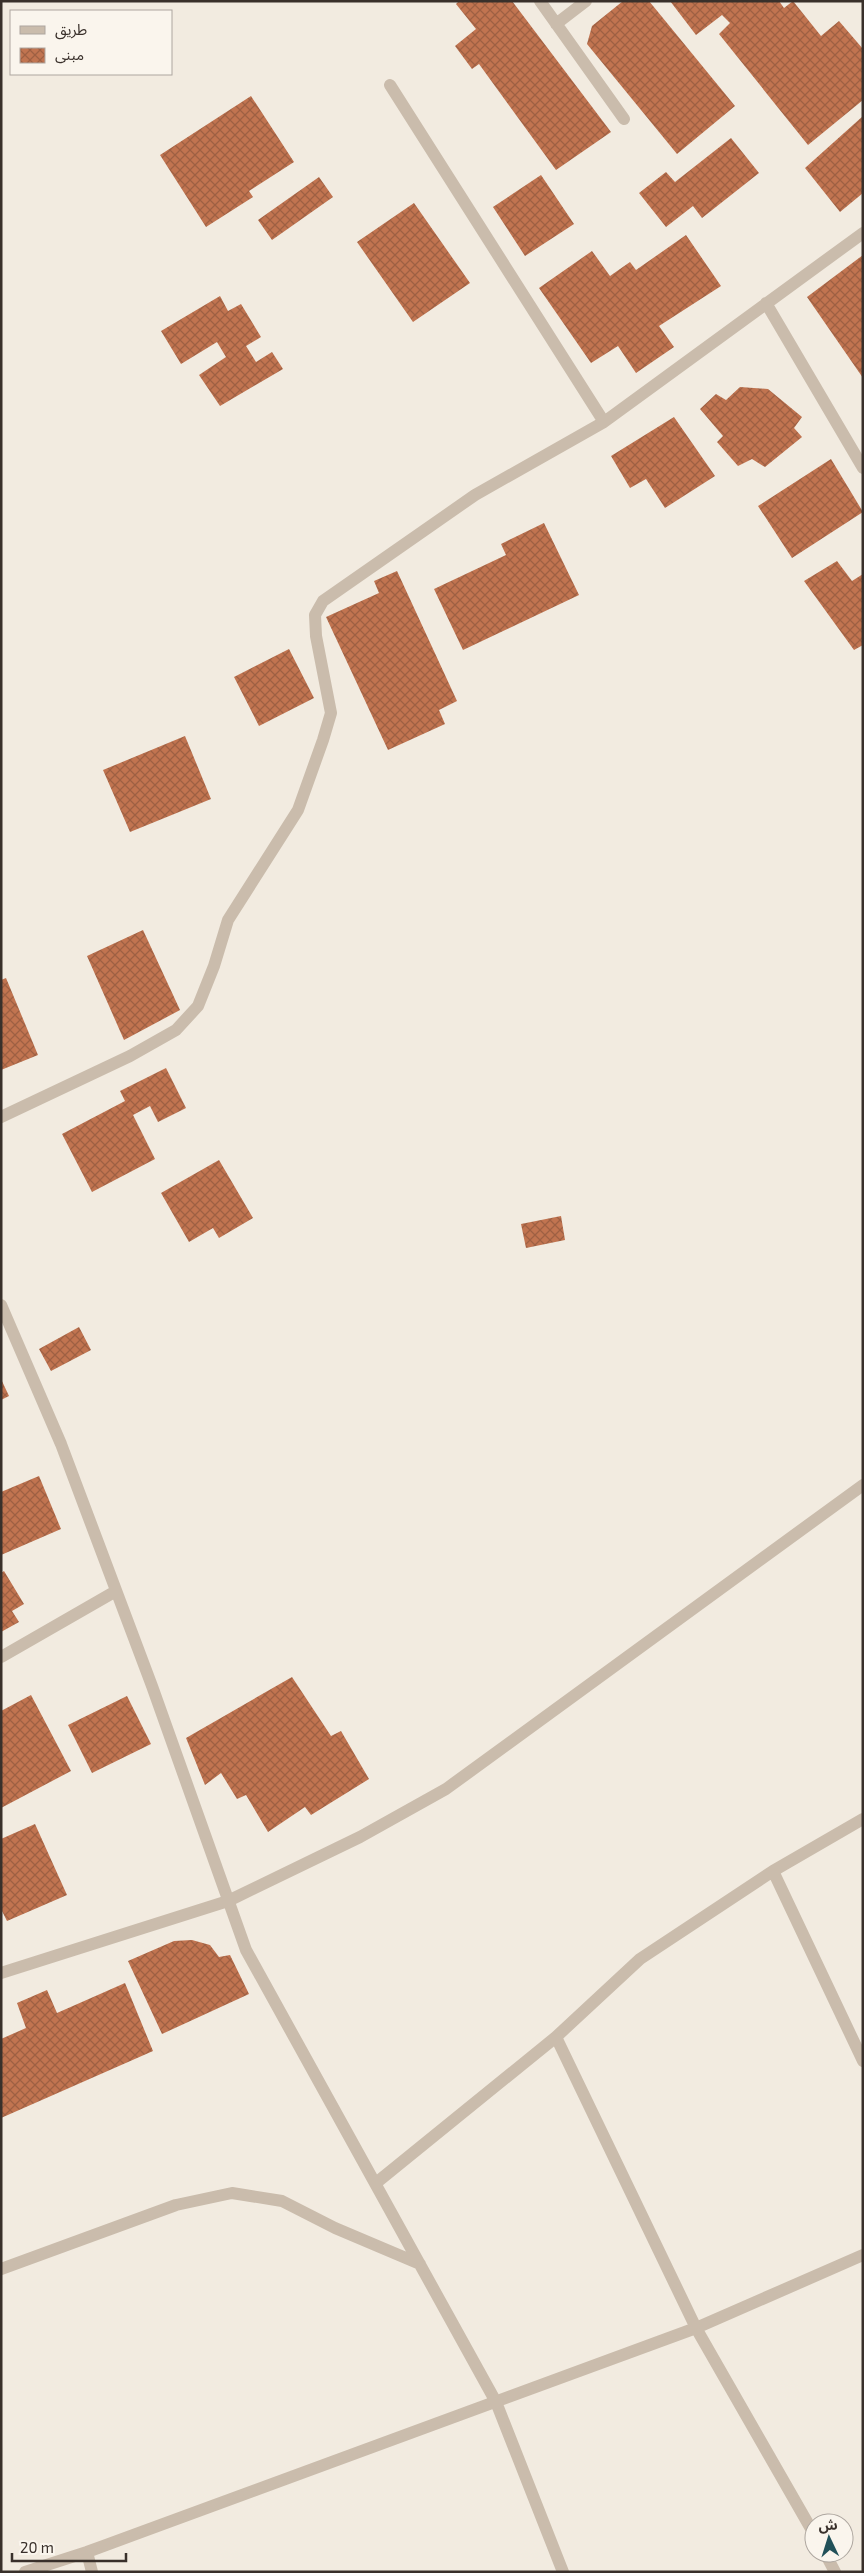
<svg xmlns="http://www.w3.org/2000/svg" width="864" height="2573" font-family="'Exo 2','Noto Sans Arabic',sans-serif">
<defs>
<pattern id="building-cross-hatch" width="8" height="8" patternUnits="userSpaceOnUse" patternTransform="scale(1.25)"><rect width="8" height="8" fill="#c17450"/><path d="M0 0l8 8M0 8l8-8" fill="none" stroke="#9e6043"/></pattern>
</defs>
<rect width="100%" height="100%" fill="#f2ebe0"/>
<path fill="url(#building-cross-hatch)" d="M459,1H512L611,132L556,170L479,64L472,69L455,46L476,29L456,4Z
M623,1H649L735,106L677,154L587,44L592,26Z
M670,1H779L784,8L793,1L821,36L839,21L863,49V100L808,145L719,34L730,23L722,15L696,35Z
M251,96L294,162L249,191L253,197L206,227L160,155Z
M863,116V193L840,212L805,168Z
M731,138L759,173L702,218L693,206L666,227L639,193L666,172L675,182Z
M541,175L574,224L525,256L493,207Z
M319,177L333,197L272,240L258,220Z
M414,203L470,283L413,322L357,242Z
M686,235L721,286L659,326L674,347L636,373L618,346L591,363L539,288L592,251L610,276L630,262L636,270Z
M863,255V378L807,297Z
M220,296L228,311L241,304L261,337L246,346L256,362L272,352L283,369L220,406L199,375L226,357L217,342L181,364L161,331Z
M740,387L768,389L802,417L794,428L802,437L765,467L752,459L738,466L717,442L723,436L700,409L716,394L726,400Z
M674,417L715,476L665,508L646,479L630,488L611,456Z
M831,459L863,512L792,558L758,506Z
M544,523L579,595L463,650L434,589L506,555L501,544Z
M837,561L852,581L863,574V645L854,650L804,581Z
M397,571L457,701L439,710L445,724L388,750L326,617L379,593L374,581Z
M289,649L314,698L259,726L234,677Z
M185,736L211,799L130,832L103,770Z
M143,930L180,1010L124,1040L87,956Z
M6,978L38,1055L1,1070V980Z
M166,1068L186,1108L158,1122L150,1106L133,1115L155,1159L92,1192L62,1134L125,1101L120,1091Z
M219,1160L253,1218L219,1238L213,1228L189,1242L161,1193Z
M561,1216L565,1240L526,1248L521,1224Z
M79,1327L91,1350L51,1371L39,1349Z
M1,1379L9,1396L1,1400Z
M39,1476L61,1529L1,1555V1492Z
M4,1571L24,1604L12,1611L19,1622L1,1632V1573Z
M292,1677L331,1736L341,1731L369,1779L311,1815L305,1807L268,1832L246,1795L237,1799L221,1773L205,1785L186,1738Z
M31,1695L71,1771L1,1808V1711Z
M127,1696L151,1744L92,1773L68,1725Z
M35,1824L67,1895L7,1921L1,1909V1839Z
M192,1940L210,1945L219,1957L230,1955L249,1994L162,2034L128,1961L174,1941Z
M125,1983L153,2051L1,2118V2039L26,2028L17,2003L47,1990L57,2013Z"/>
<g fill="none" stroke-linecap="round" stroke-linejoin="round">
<path stroke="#cabcac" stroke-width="12" d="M540,1L624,119
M556,24L586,1
M390,85L604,422
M766,303L863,468
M1,1117L130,1056L176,1030L198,1006L214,966L228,920L298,810L323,740L331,713L316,636L315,615L323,601L475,495L604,422L863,233
M1,1305L61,1444L152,1686L246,1950L496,2402L563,2572
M1,1657L116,1591
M773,1871L863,2061
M1,1973L228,1901L360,1837L446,1789L863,1485
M556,2037L696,2328L814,2534
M376,2183L556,2037L640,1959L773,1871L863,1819
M1,2269L176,2205L232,2193L282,2201L335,2228L420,2264
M87,2552L92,2572
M825,2553L835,2572
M25,2572L87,2552L696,2328L863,2255"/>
</g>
<rect width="864" height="2573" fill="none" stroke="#39302b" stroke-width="5"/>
<rect x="10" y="10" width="162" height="65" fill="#faf5ed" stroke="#ada69f"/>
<rect x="20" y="26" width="25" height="8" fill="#cabcac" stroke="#ada69f"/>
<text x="55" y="35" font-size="15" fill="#39302b">طريق</text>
<rect x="20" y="48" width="25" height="15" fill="url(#building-cross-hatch)" stroke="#ada69f"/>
<text x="55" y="60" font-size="15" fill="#39302b">مبنى</text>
<g transform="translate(829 2538) rotate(356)"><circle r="24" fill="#faf5ed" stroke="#ada69f"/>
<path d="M0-4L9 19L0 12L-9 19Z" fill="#225159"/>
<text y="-8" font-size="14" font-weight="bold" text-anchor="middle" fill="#39302b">ش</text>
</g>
<path d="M12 2553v8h114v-8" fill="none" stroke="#39302b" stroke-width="2.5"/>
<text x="20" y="2553" font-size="15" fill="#39302b" stroke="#faf5ed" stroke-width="4" paint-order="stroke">20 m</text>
</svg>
